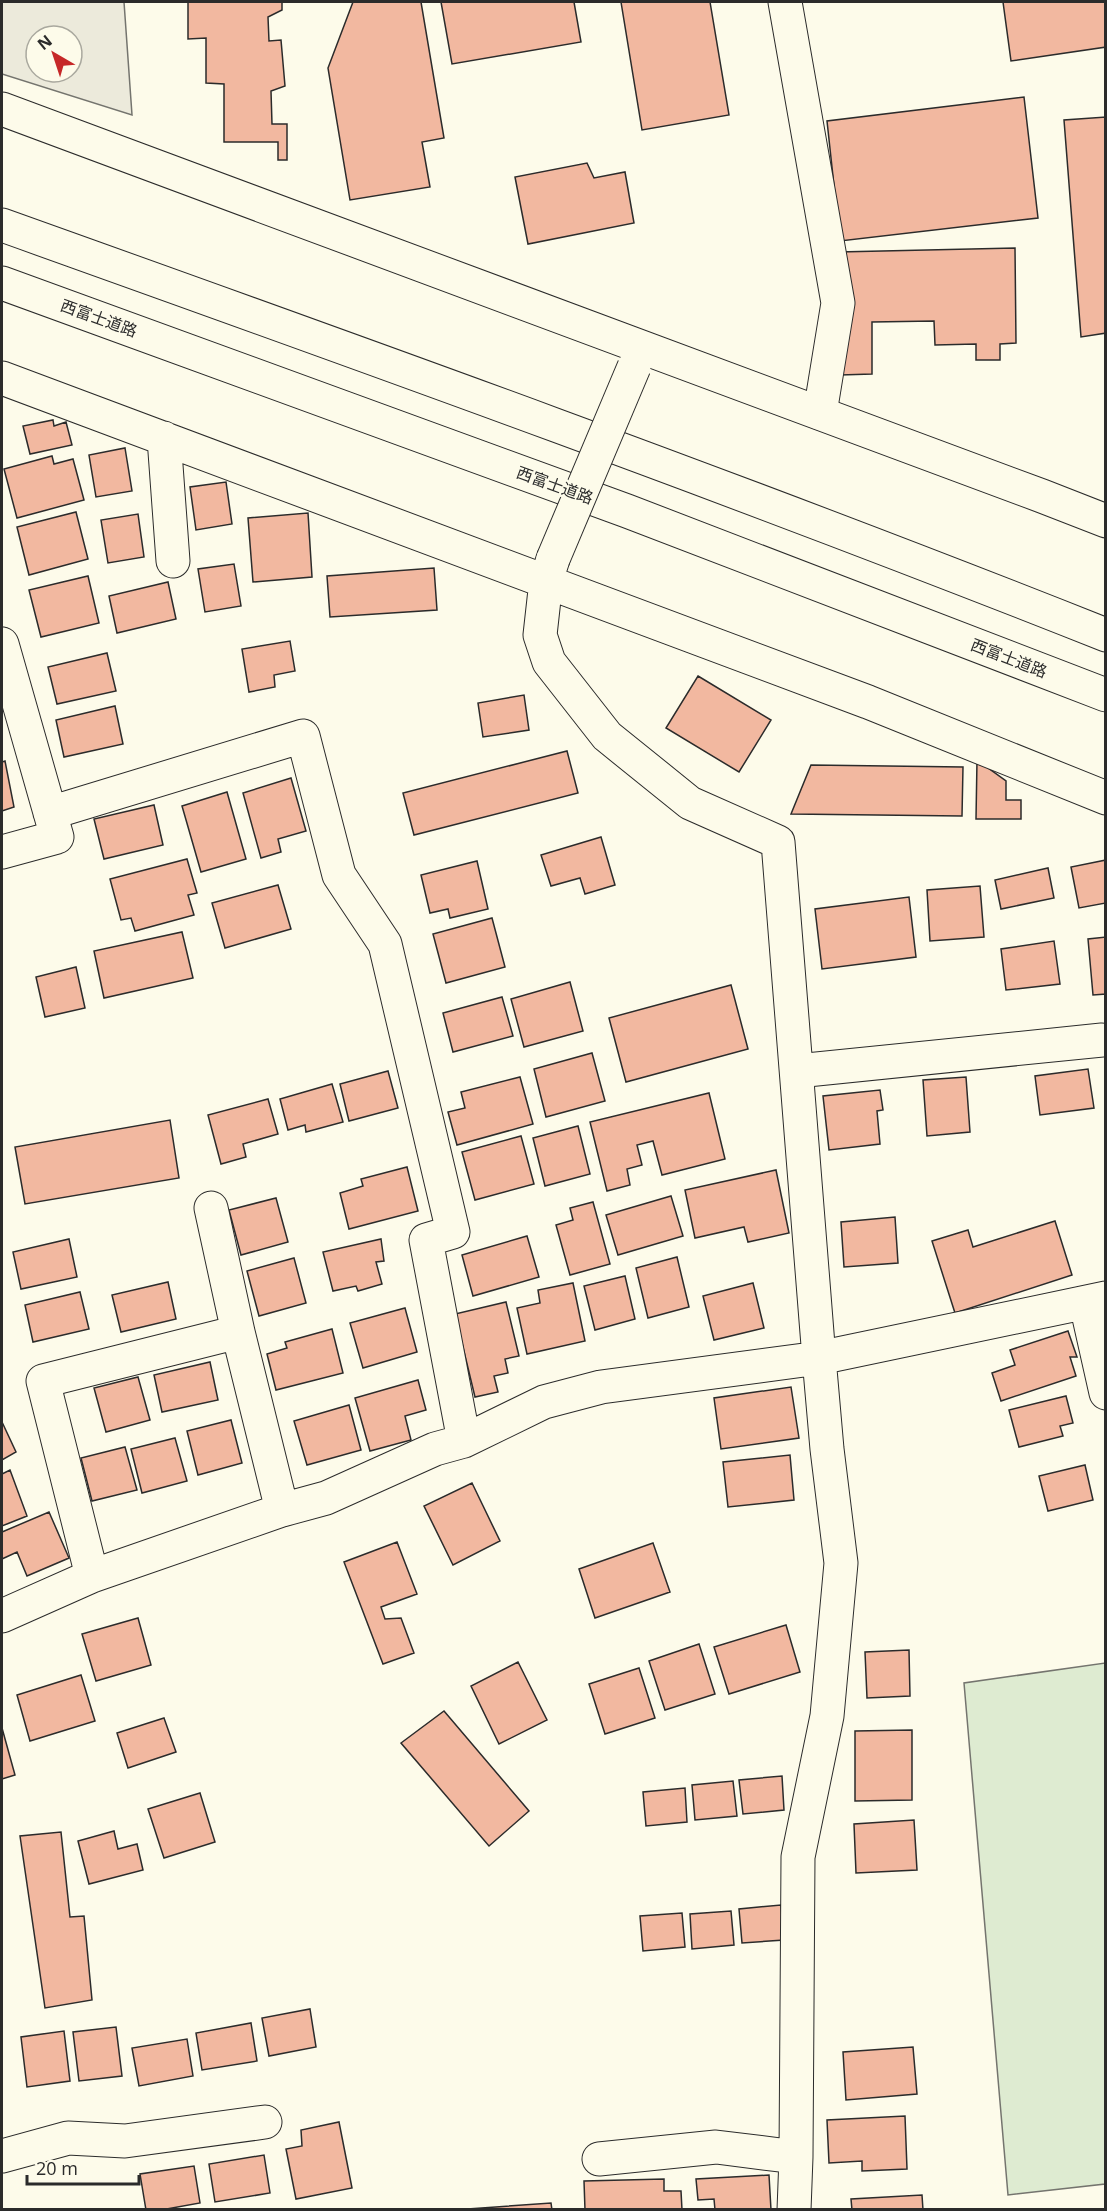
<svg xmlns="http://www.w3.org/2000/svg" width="1107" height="2211" font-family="'Open Sans','Noto Sans JP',sans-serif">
<rect width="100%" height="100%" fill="#fdfbea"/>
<path fill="#deebd1" stroke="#74746e" stroke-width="1.5" d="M1105,1663V2184L1008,2195L964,1683Z"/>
<path fill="#eceadb" stroke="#74746e" stroke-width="1.5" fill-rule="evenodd" d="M2,2H124L132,115L2,74ZM36,36H72V72H36Z"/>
<path fill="#f2b8a0" stroke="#2b2b2b" stroke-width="1.5" d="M188,2H282V10L268,17L269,41L281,40L285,86L271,91L272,124H287V160H278V142H224V84L206,83V38L188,39Z
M353,2H421L444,138L422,142L430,187L350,200L328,68Z
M441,2H574L581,42L452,64Z
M621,2H710L729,115L642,130Z
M1003,2H1106V47L1011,61Z
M1024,97L1038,218L840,241L827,121Z
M1106,117V333L1081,337L1064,120Z
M587,163L594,178L625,172L634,223L528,244L515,177Z
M1015,248L1016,343L1000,344V360H976V344L935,345L934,321L872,322V374L840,375L838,252Z
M53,420L54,426L66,422L72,445L30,454L23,426Z
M125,448L132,491L96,497L89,455Z
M52,456L54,464L73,459L84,500L17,518L4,469Z
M226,482L232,524L196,530L190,487Z
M76,512L88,559L29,575L17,527Z
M308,513L312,577L253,582L248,518Z
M138,514L144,557L108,563L101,520Z
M234,564L241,606L205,612L198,569Z
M434,568L437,610L330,617L327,576Z
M88,576L99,623L41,637L29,590Z
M168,582L176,619L117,633L109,596Z
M290,641L295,671L274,675L275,687L249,692L242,649Z
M107,653L116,691L57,704L48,667Z
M698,676L771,720L739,772L666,728Z
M524,695L529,730L483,737L478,703Z
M115,706L123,744L64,757L56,720Z
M567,751L578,793L414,835L403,793Z
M977,760L1006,781V800H1021V819H976Z
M5,761L14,807L2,811V762Z
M811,765L963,767L962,816L791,814Z
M291,778L306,831L278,839L281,852L261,858L243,793Z
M227,792L246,859L201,872L182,806Z
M154,805L163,845L104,859L94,819Z
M601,837L615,885L585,894L580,878L551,886L541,855Z
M187,859L197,893L188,895L194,915L135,931L131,918L121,920L110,879Z
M1106,860V903L1079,908L1071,867Z
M477,861L488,909L450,918L448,909L430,913L421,875Z
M1048,868L1054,898L1001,909L995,880Z
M278,885L291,929L225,948L212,903Z
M980,886L984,937L930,941L927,890Z
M909,897L916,957L822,969L815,909Z
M492,918L505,967L446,983L433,934Z
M182,932L193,978L104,998L94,951Z
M1106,937V994L1093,995L1088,939Z
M1054,941L1060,984L1006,990L1001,949Z
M76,967L85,1008L45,1017L36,977Z
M570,982L583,1031L524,1047L511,999Z
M731,985L748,1049L626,1082L609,1018Z
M502,997L513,1036L453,1052L443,1013Z
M592,1053L605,1101L546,1117L534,1069Z
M1088,1069L1094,1108L1040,1115L1035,1076Z
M388,1071L398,1108L349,1121L340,1084Z
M520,1077L533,1124L457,1145L448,1112L465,1108L461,1092Z
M966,1077L970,1132L927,1136L923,1080Z
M332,1084L343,1122L306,1132L305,1125L288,1130L280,1099Z
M880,1090L883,1110L877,1111L880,1144L829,1150L823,1096Z
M709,1093L725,1159L662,1175L653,1141L637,1145L642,1165L627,1169L630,1185L607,1191L590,1122Z
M268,1099L278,1134L243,1144L246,1157L221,1164L208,1115Z
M170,1120L179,1178L25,1204L15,1147Z
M578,1126L590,1174L545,1186L533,1138Z
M521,1136L534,1184L475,1200L462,1152Z
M407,1167L418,1211L349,1229L340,1193L363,1186L361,1179Z
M776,1170L789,1233L748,1242L744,1227L695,1238L685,1190Z
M671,1196L683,1236L618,1255L606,1215Z
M276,1198L288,1242L241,1255L229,1210Z
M593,1202L610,1264L570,1275L556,1225L573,1220L570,1208Z
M895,1217L898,1263L844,1267L841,1222Z
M1055,1221L1072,1275L955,1313L932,1241L968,1230L973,1247Z
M527,1236L539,1277L473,1296L462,1255Z
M69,1239L77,1277L21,1289L13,1252Z
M381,1239L384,1261L376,1262L382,1284L358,1291L356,1286L333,1291L323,1252Z
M677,1257L689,1307L648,1318L636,1268Z
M294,1258L306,1303L259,1316L247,1271Z
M625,1276L635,1319L595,1330L584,1286Z
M168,1282L176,1319L121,1332L112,1295Z
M573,1283L585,1341L527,1354L517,1308L540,1303L538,1290Z
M753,1283L764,1328L714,1340L703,1296Z
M80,1292L89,1329L33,1342L25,1305Z
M506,1302L519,1356L505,1359L508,1373L494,1376L498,1392L475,1397L455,1314Z
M405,1308L417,1352L363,1368L350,1323Z
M332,1329L343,1373L276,1390L267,1354L287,1348L285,1342Z
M1068,1331L1077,1357H1070L1076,1376L1001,1401L992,1373L1015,1365L1010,1350Z
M210,1362L218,1400L162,1412L154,1375Z
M138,1377L150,1420L106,1432L94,1388Z
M418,1380L426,1410L405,1416L411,1440L370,1451L355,1398Z
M791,1387L799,1438L721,1449L714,1398Z
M1066,1396L1073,1423L1060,1426L1063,1436L1019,1447L1009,1410Z
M349,1405L361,1450L307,1465L294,1421Z
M231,1420L242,1463L198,1475L187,1431Z
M2,1422L16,1452L2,1460Z
M175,1438L187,1481L142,1493L131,1449Z
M125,1447L137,1490L92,1501L81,1458Z
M790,1455L794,1500L728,1507L723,1462Z
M1085,1465L1093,1500L1048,1511L1039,1476Z
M10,1470L27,1516L2,1526V1474Z
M472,1483L500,1541L453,1565L424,1506Z
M49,1512L69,1558L27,1576L17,1552L2,1559V1532Z
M397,1542L417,1594L381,1607L385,1619L401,1618L414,1653L383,1664L344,1562Z
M653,1543L670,1592L595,1618L579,1569Z
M138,1618L151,1665L96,1681L82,1634Z
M786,1625L800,1672L729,1694L714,1647Z
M699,1644L715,1694L665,1710L649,1661Z
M909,1650L910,1696L867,1698L865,1652Z
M518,1662L547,1720L499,1744L471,1686Z
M639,1668L655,1718L605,1734L589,1684Z
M81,1675L95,1721L30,1741L17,1695Z
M444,1711L529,1811L489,1846L401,1743Z
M164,1718L176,1752L128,1768L117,1733Z
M2,1728L15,1775L2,1779Z
M912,1730V1800L855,1801V1731Z
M782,1776L784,1810L743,1814L739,1780Z
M733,1781L737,1816L695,1820L692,1785Z
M685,1788L687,1822L646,1826L643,1792Z
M200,1793L215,1842L164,1858L148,1809Z
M914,1820L917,1870L856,1873L854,1824Z
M114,1831L118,1849L137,1844L143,1870L89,1884L78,1841Z
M61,1832L70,1917L84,1916L92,2000L45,2008L20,1836Z
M781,1905L784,1940L742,1943L739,1909Z
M731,1911L734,1945L692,1949L690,1914Z
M682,1913L685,1947L643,1951L640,1916Z
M310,2009L316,2047L269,2056L262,2018Z
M251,2023L257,2061L202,2070L196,2033Z
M116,2027L122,2076L79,2081L73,2032Z
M64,2031L70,2081L27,2087L21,2037Z
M187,2039L193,2076L139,2086L132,2048Z
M913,2047L917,2094L846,2100L843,2052Z
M905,2116L907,2169L862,2171V2161L829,2163L827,2120Z
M339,2122L352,2188L296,2199L286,2149L302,2146L301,2130Z
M264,2155L270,2193L215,2202L209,2164Z
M194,2166L200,2203L161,2210H146L140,2174Z
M769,2175L771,2210H715L714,2199L698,2200L696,2179Z
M664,2179V2191H681L682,2210H585L584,2181Z
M922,2195L923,2210H852L851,2199Z
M551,2203L552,2210H453Z"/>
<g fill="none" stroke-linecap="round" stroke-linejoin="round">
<defs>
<path id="street" d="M785,2L838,303L820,413
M2,378L868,702L1106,798
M164,438L173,561
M553,559L546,581L540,635L549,662L607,736L690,803L778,842L819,1358L827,1449L841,1563L827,1716L798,1857L796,2157L794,2210
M2,644L57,837L2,852
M50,813L303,736L339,875L385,944L453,1232L426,1240L464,1441
M797,1071L1102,1040
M211,1208L238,1332L282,1510
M1086,1304L1106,1393
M92,1576L43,1381L238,1332
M2,1616L92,1576L282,1510L326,1498L435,1449L464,1441L544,1402L601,1387L819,1358L1106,1298
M2,2156L68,2138L125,2141L265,2122
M599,2159L716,2147L796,2157"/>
<path id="secondary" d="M2,109L1042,496L1106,521"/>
<path id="highway" d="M2,225C371,357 741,490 1106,635
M2,283L627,511L1106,695"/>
</defs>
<use href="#street" stroke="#2b2b2b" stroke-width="35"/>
<use href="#secondary" stroke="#2b2b2b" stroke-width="35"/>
<use href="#highway" stroke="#2b2b2b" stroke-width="35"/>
<use href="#street" stroke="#fdfbea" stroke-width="33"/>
<use href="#secondary" stroke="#fdfbea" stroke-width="33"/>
<use href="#highway" stroke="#fdfbea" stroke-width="33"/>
<defs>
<path id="street-bridge" d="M553,559L634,367"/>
</defs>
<use href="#street-bridge" stroke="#2b2b2b" stroke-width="35" stroke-linecap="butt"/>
<use href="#street-bridge" stroke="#fdfbea" stroke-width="33"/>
</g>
<g text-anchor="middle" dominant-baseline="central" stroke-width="4.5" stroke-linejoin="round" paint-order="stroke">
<g font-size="16" fill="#2b2b2b" stroke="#fdfbea">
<text transform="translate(99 318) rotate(20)">西富士道路</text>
<text transform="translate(555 485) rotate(20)">西富士道路</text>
<text transform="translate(1009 658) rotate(21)">西富士道路</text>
</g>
</g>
<rect width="1107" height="2211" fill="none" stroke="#2b2b2b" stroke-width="6"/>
<g transform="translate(54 54) rotate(321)"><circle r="28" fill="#fdfbea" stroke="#a9a89e" stroke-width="1.5"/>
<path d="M0-4.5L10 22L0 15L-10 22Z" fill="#c62828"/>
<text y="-9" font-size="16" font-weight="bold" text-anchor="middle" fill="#2b2b2b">N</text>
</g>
<path d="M27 2175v9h112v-9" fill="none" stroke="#2b2b2b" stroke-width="3"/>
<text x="36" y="2175" font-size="18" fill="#2b2b2b" stroke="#fdfbea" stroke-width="4.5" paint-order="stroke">20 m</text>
</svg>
